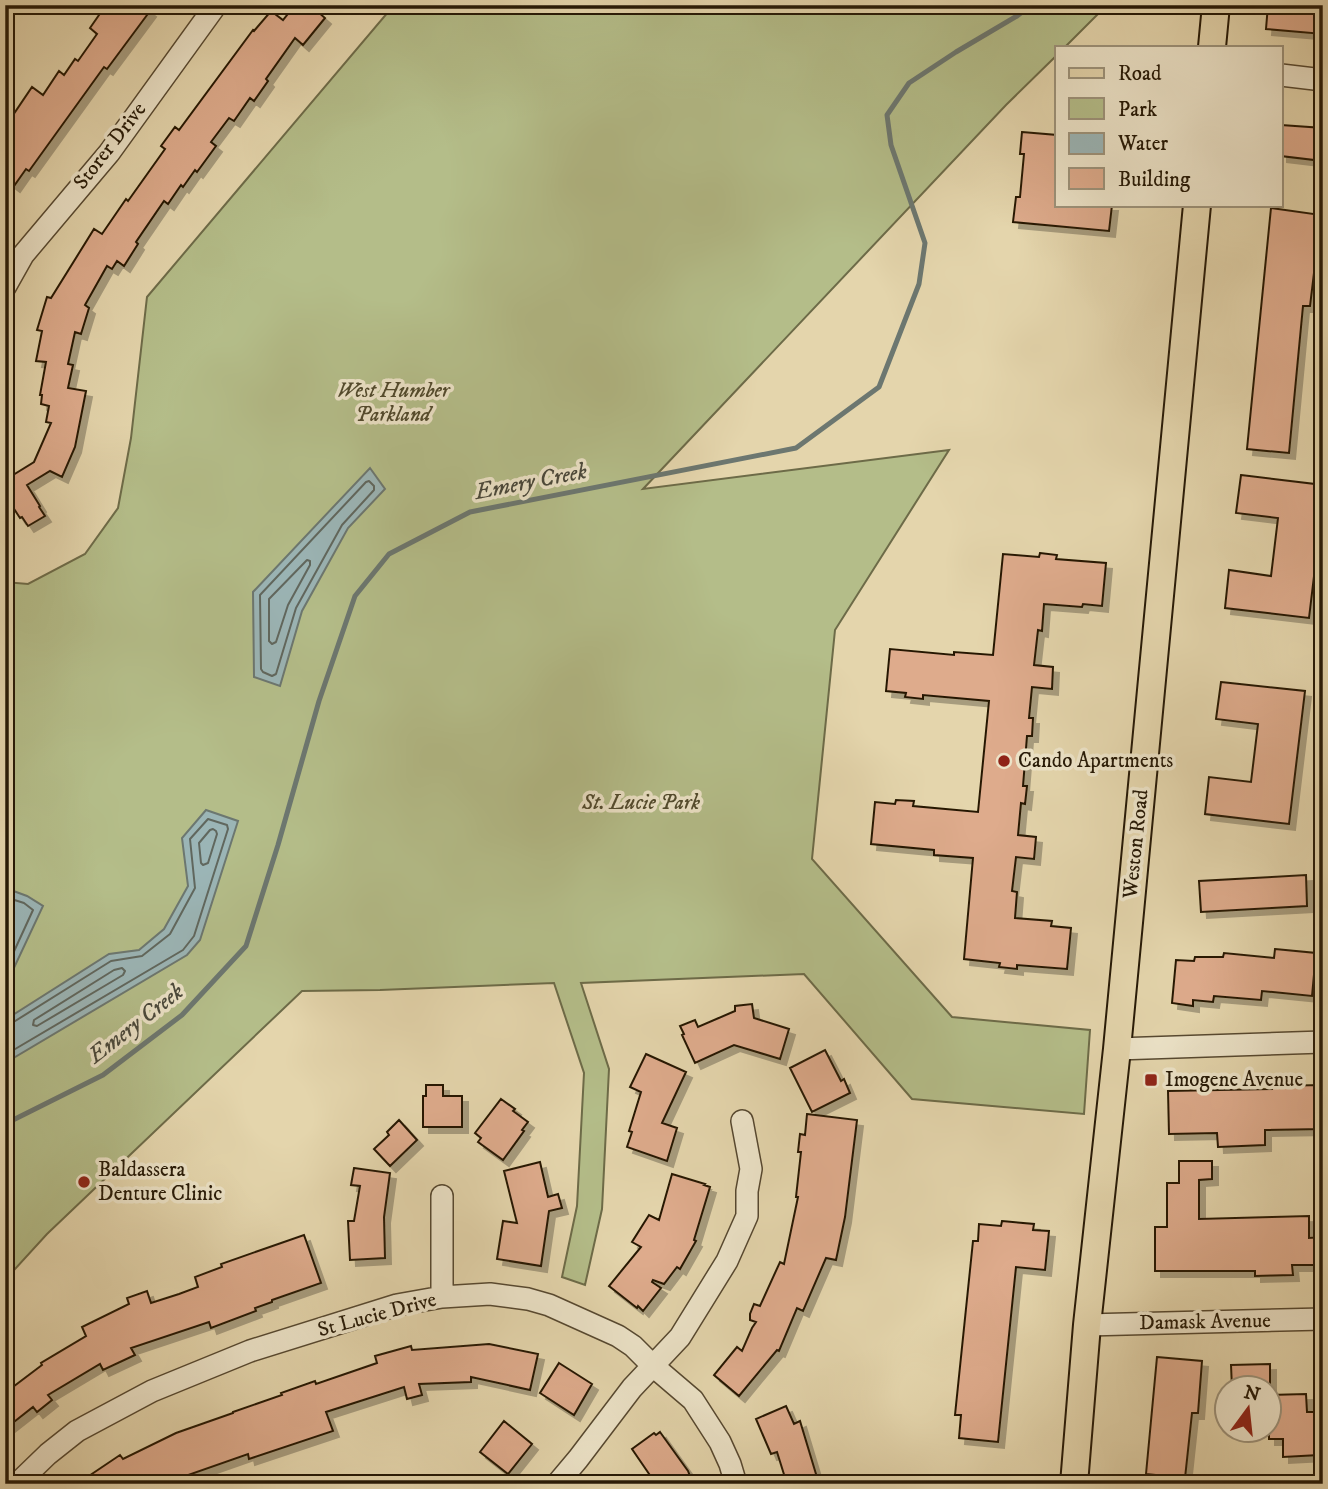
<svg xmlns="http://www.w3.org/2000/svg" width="1328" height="1489" font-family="'IM FELL DW Pica',serif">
<defs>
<filter id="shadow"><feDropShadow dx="6" dy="6" stdDeviation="0" flood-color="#0004"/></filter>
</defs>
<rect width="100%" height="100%" fill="#e4d5ac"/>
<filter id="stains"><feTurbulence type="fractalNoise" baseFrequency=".00286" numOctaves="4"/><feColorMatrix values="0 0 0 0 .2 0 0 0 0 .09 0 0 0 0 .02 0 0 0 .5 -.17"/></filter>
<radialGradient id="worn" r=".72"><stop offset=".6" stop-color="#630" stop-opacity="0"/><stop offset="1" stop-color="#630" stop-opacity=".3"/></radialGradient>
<path fill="#b4bd89" stroke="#6d6b48" stroke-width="2" d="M394,5H1107L1065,47H1057V55L1006,105L643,489L949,450L835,630L812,859L952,1017L1090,1030L1084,1114L912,1099L804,974L581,983L609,1069L602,1209L585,1285L562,1277L577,1206L584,1073L554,983L380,990L302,991L47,1234L5,1280V582L28,584L85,554L118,508L131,438L147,297Z"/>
<path fill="#9bb5b6" stroke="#6c7770" stroke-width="2" d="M370,468L385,489L348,528L302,611L280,686L254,677L253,592Z
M206,810L238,821L200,940L187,955L5,1063V1016L8,1018L109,954L139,950L164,929L188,886L182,838Z
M8,889L27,896L43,906L5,987V893Z"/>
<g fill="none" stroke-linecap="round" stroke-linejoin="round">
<path stroke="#60675e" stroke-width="2" d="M369,481L374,486V490L342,525L296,608L276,674L272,676L263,672L261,669L260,595L366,482Z
M307,560L310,561V565L288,605L276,642L272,644L269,641V599Z
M213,829L216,831L217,834L208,863L203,865L201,863L199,843L210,830Z
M5,897L24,903L33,910L5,971
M122,968L125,971L123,975L37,1026L33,1025L34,1020L114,970Z
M5,1024L12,1023L111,961L142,956L170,934L195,888L190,839L208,819L227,825L228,829L194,936L183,950L5,1055"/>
<path stroke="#6c7770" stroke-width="5" d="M5,1124L103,1075L182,1015L246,946L278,845L319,701L355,596L389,554L470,512L796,448L879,387L919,284L925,243L891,145L887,115L909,83L956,52L1017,16L1031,5"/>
</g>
<path fill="#deab8c" stroke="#261906" stroke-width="2" filter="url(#shadow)" d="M106,5H142L150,11L107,69L104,67L29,171L26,169L14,186L5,179V114L11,118L32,87L43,95L59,71L64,75L75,59L78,61L97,34L90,28Z
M295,5H310L325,18L303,45L295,38L266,79L268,81L254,101L250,98L234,121L229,118L211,142L216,146L197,172L195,170L183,187L181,185L168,204L164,201L136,242L138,244L124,266L117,261L112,269L107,266L85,305L89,308L81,334L75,332L68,364L73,365L68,388L86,391L75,447L62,477L50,471L27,485L40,506L39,507L45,516L28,526L22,517L20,518L5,495V480L34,462L51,423L46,422L49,406L41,404L42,395H40L46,362L36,361L42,331L37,330L47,297L51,298L94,229L102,234L126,199L128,201L165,149L161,146L175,127L179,130L253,30L254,31L271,11L283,20Z
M1268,5H1323V34L1266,29Z
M1281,125L1323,128V161L1281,156Z
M1022,132L1057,135V205H1112L1109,231L1013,222L1016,197H1020L1024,154H1020Z
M1271,208L1321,215L1310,306H1303L1289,453L1247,449Z
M1241,475L1323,485V501L1309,618L1225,608L1229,570L1271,576L1278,518L1236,513Z
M1040,553L1057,555L1056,559L1106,563L1102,606L1083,604L1082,607L1044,604L1042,631L1038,630L1034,665L1053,667L1052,689L1032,687L1029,718H1033L1032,736H1027L1023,786H1027L1025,804L1021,803L1018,835L1036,837L1034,859L1016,857L1012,891L1017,892L1015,918L1052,921L1051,926L1071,928L1067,969L1017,965V969L999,967L1000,963L964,959L973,858L934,855V850L871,844L875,802L895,804L896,800L914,801L913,806L978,812L989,701L923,695V699L905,697L906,693L886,691L890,649L954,655V652L993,655L1003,554L1039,557Z
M1221,682L1305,691L1289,824L1205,814L1209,777L1251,782L1258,724L1216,719Z
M1306,875L1307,906L1201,912L1199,881Z
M1275,949L1316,953L1312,996L1262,991L1261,1000L1214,996L1213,1002L1193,1000V1006L1172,1003L1176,960L1194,961L1195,957H1223L1224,953L1274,958Z
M752,1004L754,1018L789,1029L780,1059L734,1045L695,1063L682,1035L684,1034L680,1026L695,1020L698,1027L735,1011V1006Z
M825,1050L841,1081L844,1079L850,1093L812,1112L790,1068Z
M646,1054L686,1072L662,1123L677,1128L667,1161L627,1147L632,1132L629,1131L641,1092L630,1087Z
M426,1085H443V1096H462V1127H423V1096H426Z
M1323,1085V1129L1265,1130V1145L1218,1147L1217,1133L1169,1134L1168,1091L1272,1089V1086Z
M501,1099L515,1109L513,1111L528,1122L522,1130L524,1131L503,1160L478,1142L481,1138L475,1133Z
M807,1114L857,1120L845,1217L836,1260L826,1258L803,1311L797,1308L779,1351L777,1350L739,1396L714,1375L737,1347L742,1351L752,1328L756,1322L750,1320V1314L754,1304L760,1306L780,1262L784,1264L798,1197H796L801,1152H798L800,1134L805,1135Z
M399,1120L417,1140L390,1166L374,1149L389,1135L387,1132Z
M1179,1161H1212V1179L1199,1180V1219L1309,1216V1238L1323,1237V1265H1292L1293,1275L1255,1276V1271H1155V1227H1167V1183H1179Z
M540,1162L548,1197L558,1194L562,1208L549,1211L541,1266L497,1259L503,1221L517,1223L504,1171Z
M354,1168L390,1173L384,1217L385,1258L350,1260L348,1221H354L360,1186L351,1185Z
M672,1174L705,1184L704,1185L710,1187L694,1240L696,1241L680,1269L677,1267L664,1284L653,1280L652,1282L661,1288L643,1311L638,1306L637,1308L609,1286L641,1247L632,1242L649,1215L659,1220Z
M1002,1221L1034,1224L1033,1230L1049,1231L1045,1270L1016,1267L998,1442L959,1438L961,1415H955L973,1241H978L979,1224L1001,1226Z
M304,1235L321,1283L272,1300V1302L255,1308L256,1311L211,1328L209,1322L131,1348L135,1355L103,1370L100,1364L48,1395L52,1400L37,1412L33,1407L5,1429V1393L42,1365L41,1363L86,1336L82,1327L129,1304L127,1298L147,1291L151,1303L179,1294L198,1287L195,1277L222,1267L221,1264Z
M489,1344L538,1354L530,1390L471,1377V1382L419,1384L422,1395L407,1399L404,1387L326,1412L333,1431L249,1459L248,1454L188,1475L189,1477L176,1484H77L120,1455L123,1459L176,1433L233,1413V1412L282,1395L281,1393L315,1381L316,1384L377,1363L375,1356L411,1346L412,1350Z
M1157,1357L1202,1361L1198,1413H1192L1185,1478L1146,1474Z
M559,1363L592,1384L574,1415L540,1393Z
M1270,1364V1388H1232L1231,1365Z
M1306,1394L1307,1412H1321V1434H1318L1319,1455L1283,1457V1439H1269V1395Z
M786,1406L794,1424L800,1421L819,1484H787L777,1452L771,1454L756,1419Z
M504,1421L532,1444L508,1474L480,1452Z
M660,1432L688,1471L693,1484H656L632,1449L654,1433L656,1435Z"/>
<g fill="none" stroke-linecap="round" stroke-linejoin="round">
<defs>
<path id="minor" d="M1281,75L1323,80
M5,287L23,255L109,153L216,5
M1117,1049L1323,1042
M442,1297V1196
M1087,1325L1323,1319
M17,1484L48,1454L77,1431L152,1391L250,1351L397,1305L442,1297L490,1294L528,1299L549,1305L618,1336L633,1346L652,1365L693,1400L720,1442L730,1464L736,1484
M557,1484L578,1459L632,1388L680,1337L727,1261L747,1216V1191L751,1169L742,1121"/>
<path id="major" d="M1212,47L1216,5
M1074,1484L1087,1325L1117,1049L1197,205"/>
</defs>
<use href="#minor" stroke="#564830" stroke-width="24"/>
<use href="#major" stroke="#261906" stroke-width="30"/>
<use href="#minor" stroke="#ede4c9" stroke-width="21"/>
<use href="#major" stroke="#e4d5ac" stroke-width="26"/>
</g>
<g fill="#8f2418" stroke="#ede4c9" stroke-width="2.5">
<circle cx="1004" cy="761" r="7"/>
<rect x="1144" y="1073" width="14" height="14" rx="3.5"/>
<circle cx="84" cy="1182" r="7"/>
</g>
<g text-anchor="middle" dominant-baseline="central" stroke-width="7" stroke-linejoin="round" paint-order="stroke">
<g font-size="21" fill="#261906" stroke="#ede4c9">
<text transform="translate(110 146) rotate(-52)">Storer Drive</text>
<text transform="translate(1136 844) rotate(-84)">Weston Road</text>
<text transform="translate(377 1315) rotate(-15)">St Lucie Drive</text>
<text transform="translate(1205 1322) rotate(-1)">Damask Avenue</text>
</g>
<g font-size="21" font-style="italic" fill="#514a2d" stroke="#ede4c9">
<text x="393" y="391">West Humber<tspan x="393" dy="24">Parkland</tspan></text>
<text x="641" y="803">St. Lucie Park</text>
</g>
<g font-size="21" fill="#261906" stroke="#ede4c9" text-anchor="start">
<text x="1018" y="761">Cando Apartments</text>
<text x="1165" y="1080">Imogene Avenue</text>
<text x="98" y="1170">Baldassera<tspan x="98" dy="24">Denture Clinic</tspan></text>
</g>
<g font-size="23" font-style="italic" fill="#49483b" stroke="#ede4c9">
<text transform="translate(531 482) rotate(-11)">Emery Creek</text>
<text transform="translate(136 1024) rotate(-38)">Emery Creek</text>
</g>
</g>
<rect width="1328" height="1489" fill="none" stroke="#e4d5ac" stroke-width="28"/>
<rect x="7" y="7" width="1314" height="1475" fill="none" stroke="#261906" stroke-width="3.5"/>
<rect x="14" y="14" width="1300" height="1461" fill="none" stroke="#261906" stroke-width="2"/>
<rect x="1055" y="46" width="228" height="161" fill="#ede4c9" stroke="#9d937b" stroke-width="2"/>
<rect x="1069" y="68" width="35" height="10" fill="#e4d5ac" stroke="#9d937b" stroke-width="2"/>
<text x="1118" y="80" font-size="21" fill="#261906">Road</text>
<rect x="1069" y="98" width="35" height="21" fill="#b4bd89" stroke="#9d937b" stroke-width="2"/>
<text x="1118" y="116" font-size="21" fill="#261906">Park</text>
<rect x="1069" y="133" width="35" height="21" fill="#9bb5b6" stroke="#9d937b" stroke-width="2"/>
<text x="1118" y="150" font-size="21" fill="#261906">Water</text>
<rect x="1069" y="168" width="35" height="21" fill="#deab8c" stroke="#9d937b" stroke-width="2"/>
<text x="1118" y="186" font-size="21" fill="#261906">Building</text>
<g transform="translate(1248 1409) rotate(15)"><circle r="33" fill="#ede4c9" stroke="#9d937b" stroke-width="2"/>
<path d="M0-5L12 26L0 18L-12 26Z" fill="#8f2418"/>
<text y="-10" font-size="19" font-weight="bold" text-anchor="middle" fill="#261906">N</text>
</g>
<rect width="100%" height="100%" filter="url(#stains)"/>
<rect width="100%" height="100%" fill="url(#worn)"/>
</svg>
